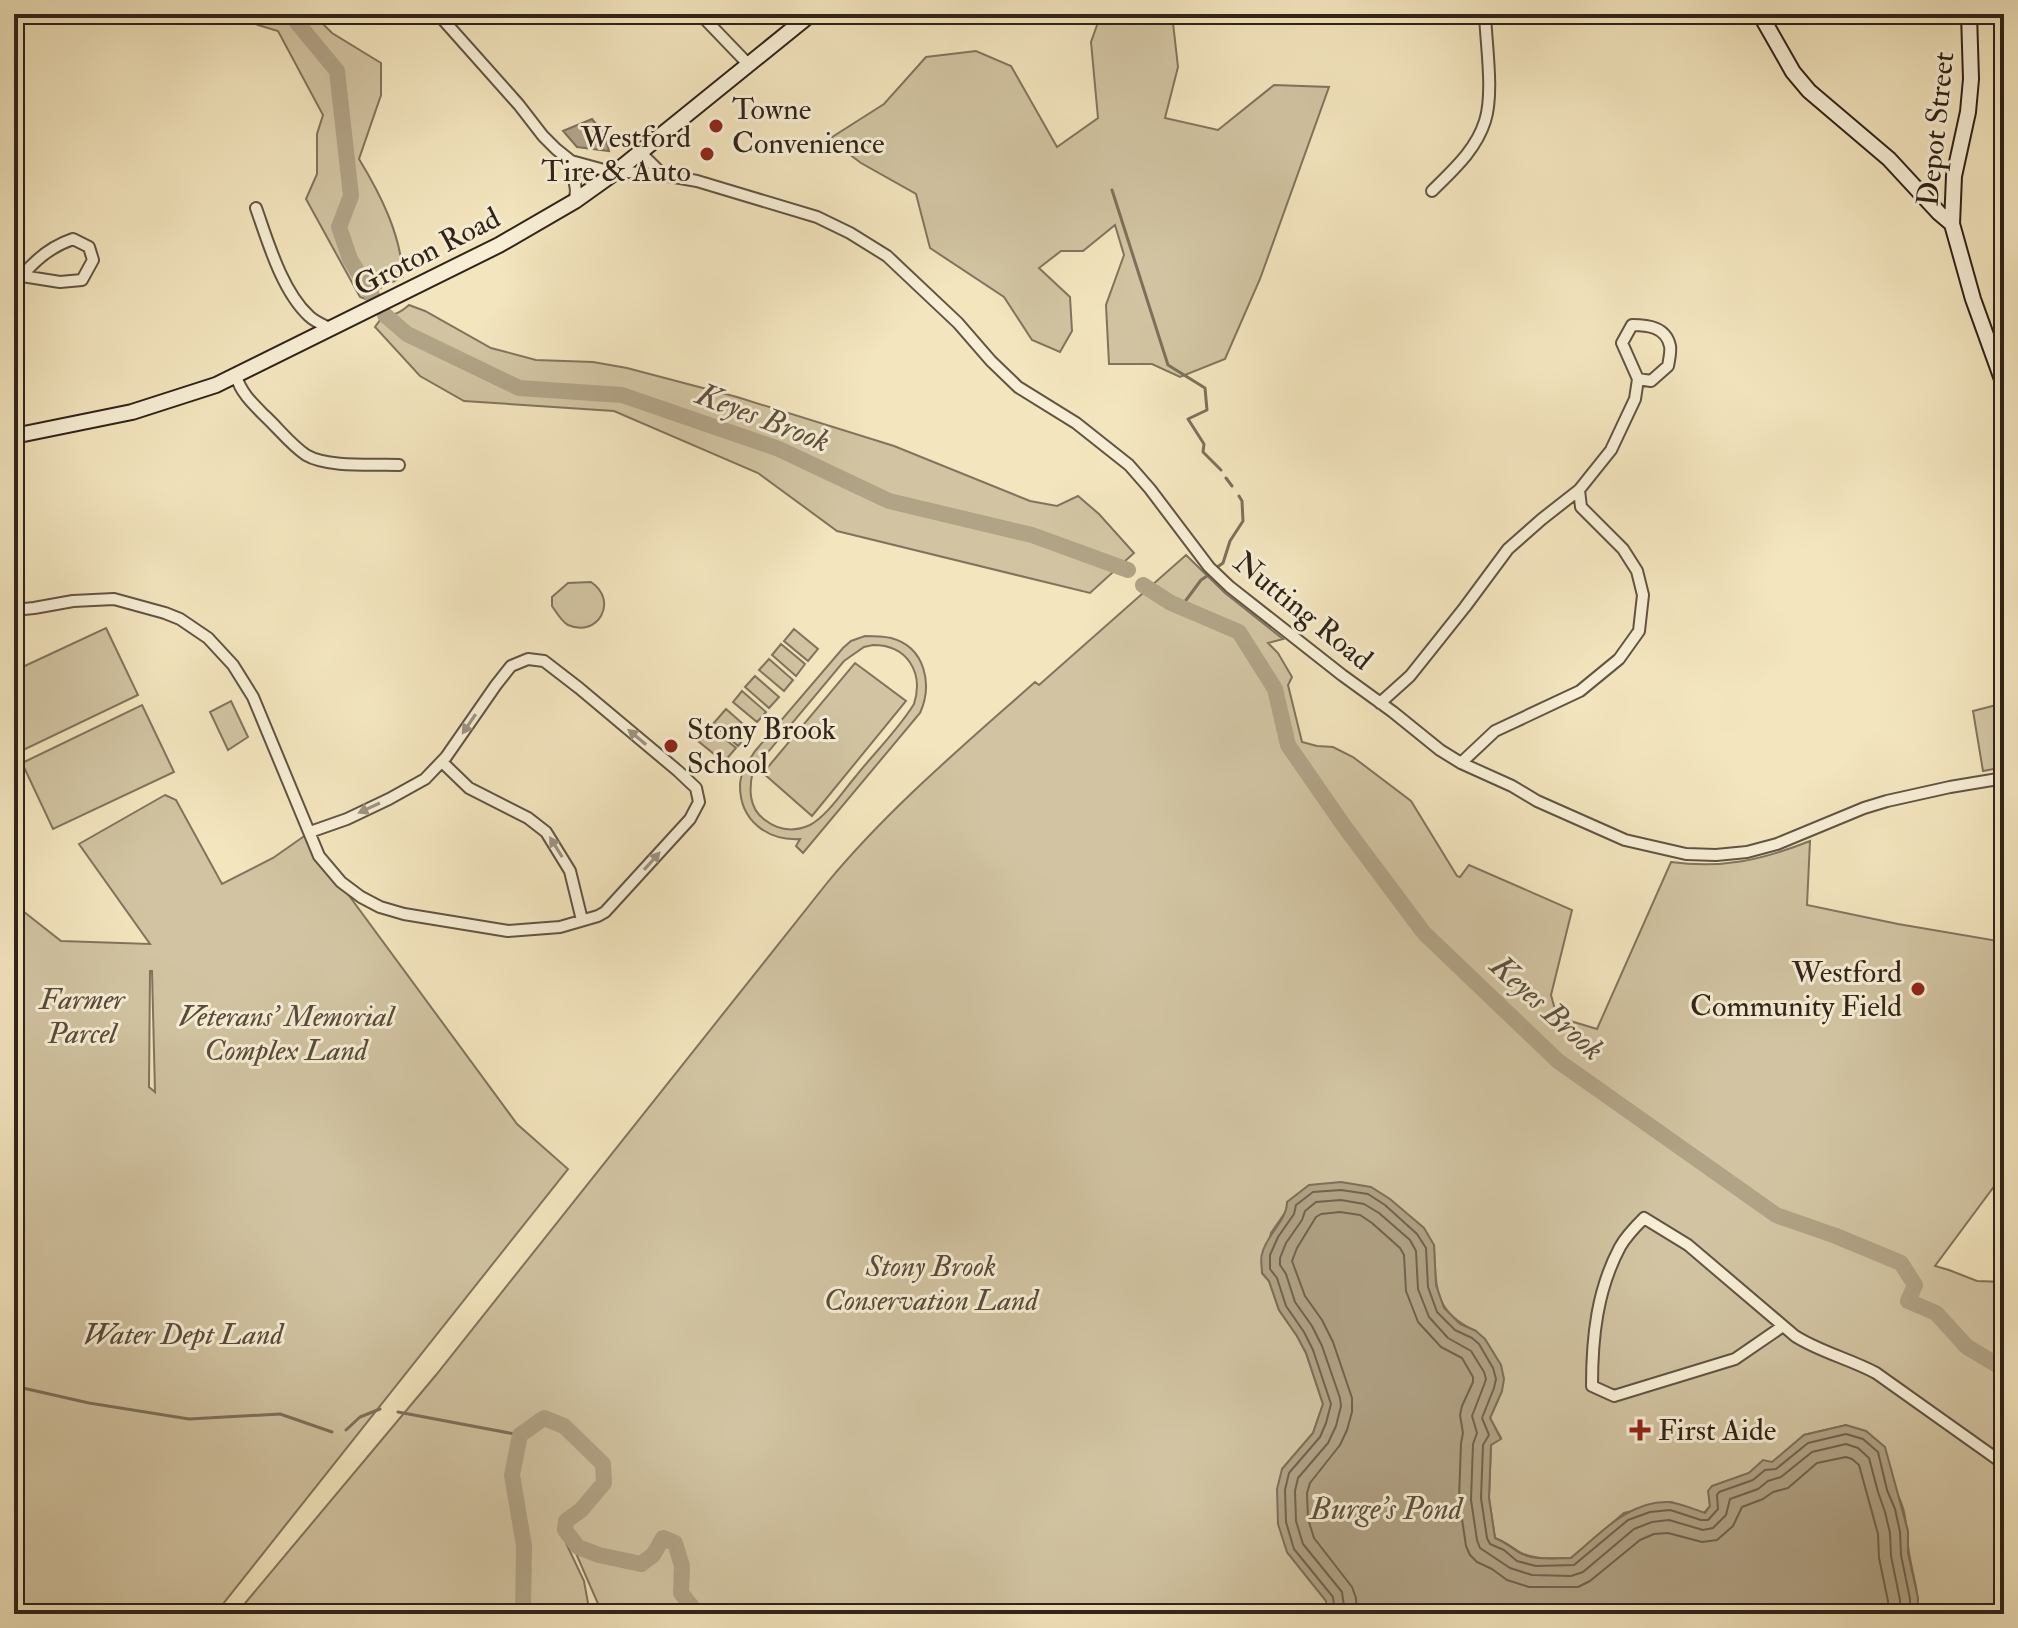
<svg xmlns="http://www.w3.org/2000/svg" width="2018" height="1628" font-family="'IM FELL Double Pica',serif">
<rect width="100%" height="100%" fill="#f3e5be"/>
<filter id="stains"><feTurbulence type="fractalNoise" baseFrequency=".0025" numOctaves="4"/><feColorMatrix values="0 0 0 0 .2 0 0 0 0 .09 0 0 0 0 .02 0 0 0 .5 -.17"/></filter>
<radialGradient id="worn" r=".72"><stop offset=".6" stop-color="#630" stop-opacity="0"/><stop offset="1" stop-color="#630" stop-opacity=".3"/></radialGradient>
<path fill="#d2c4a2" stroke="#81745d" stroke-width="2" fill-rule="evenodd" d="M236,14H313L332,33L381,63V95L359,159C381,195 401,235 403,277L378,289L377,298L371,301L360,297L306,199L317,174V134L323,115L278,31L258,25Z
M1101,14H1172L1178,67L1165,118L1218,130L1274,85L1329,87L1260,279L1225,359L1180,377L1152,364H1109L1106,305L1124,255L1115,225L1083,251H1061L1039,268L1070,297L1072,331L1060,352L1032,340L1004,297L930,248L916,194L861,163L829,139L884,104L926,57L976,51L1011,66L1057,147L1098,118L1091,42Z
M409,305L425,311L491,348L536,360L593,362L627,368L737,397L894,446L1030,501L1057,506L1078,496L1099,514L1134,553L1090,593L837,531L758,473L614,411L464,401L420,376L375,327L383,316C394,316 401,312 409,305Z
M1186,555L1225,593L1283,639L1268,643L1278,653L1292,677L1288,685L1302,742L1317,746L1333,747L1353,757L1411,801L1457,876L1460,877L1469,865L1572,910L1551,995L1557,1017L1597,1029L1671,862C1723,869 1762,860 1810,841L1807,905L1898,924L2004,942V1173L1935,1266L1949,1270L1977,1281L2004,1282V1614H1917C1920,1595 1913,1577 1910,1558C1906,1541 1908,1525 1903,1508C1893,1477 1866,1451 1846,1425L1804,1435L1772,1463L1763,1461L1749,1473L1712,1486L1709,1491L1710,1506L1704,1513L1671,1502L1624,1513L1571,1558C1554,1558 1533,1561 1518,1551C1510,1546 1504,1541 1495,1538L1489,1498L1491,1445L1501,1438L1490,1418L1502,1391L1476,1331C1433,1312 1436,1287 1434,1245L1287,1210L1271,1233L1262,1273L1269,1281L1279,1310L1297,1336L1306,1353L1323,1404L1313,1433L1282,1469L1287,1552L1326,1601L1327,1614H600L599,1606L575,1551L566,1543L584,1581L590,1614H236L436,1375L827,883C889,808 963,746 1035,682L1039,685Z
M591,582C619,601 598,638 568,625C562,622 556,612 552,606V597L568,583Z
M106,628L138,695L17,753L14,748V671Z
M794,629L818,649L808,661L784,641Z
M865,636C874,636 882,636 891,638C925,647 933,684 920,713L803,853L796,846L800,839C768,841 740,821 740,786C740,773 748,762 755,751L843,648L851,641ZM873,645C907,645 924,672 914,704C898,730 875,752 856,776C844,790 827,816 810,825C794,832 779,831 765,820C748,808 749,788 753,770L844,661L864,647Z
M781,644L805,664L796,676L772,655Z
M769,659L793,680L784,691L759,670Z
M855,663L906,701L812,816L763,773Z
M755,676L779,697L769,708L745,687Z
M742,691L766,712L757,722L733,702Z
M231,701L248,737L228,750L210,712Z
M2004,703V767L1983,771L1973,711Z
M142,705L174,772L53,829L22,763Z
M726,709L751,731L738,746L713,724Z
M710,727L736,748L724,762L698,741Z
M165,795L176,800L222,884L273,858L310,832L317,852L517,1124L568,1169L215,1614H14V904L61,941L150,944L79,844ZM150,971H152L155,1092L149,1087Z"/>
<path fill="#b1a386" stroke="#7d705a" stroke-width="2" d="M592,119L605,135L609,151L577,147L563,131Z
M1341,1182L1371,1187L1390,1199L1424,1228L1434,1245L1436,1285L1444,1308L1460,1324L1476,1331L1485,1339L1501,1365L1504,1379L1502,1391L1490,1418L1501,1439L1491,1445L1489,1498L1495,1538C1504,1542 1510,1546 1518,1552C1533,1561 1554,1558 1571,1558C1600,1534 1628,1501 1668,1502C1680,1503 1693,1509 1705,1513L1710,1506L1708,1491L1712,1486L1749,1473L1763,1460L1772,1462L1804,1435L1846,1425L1866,1431L1885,1447L1908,1531V1553L1918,1598L1917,1614H1327L1326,1601L1287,1552L1278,1524L1277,1489L1282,1469L1313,1433L1323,1404L1306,1353L1297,1336L1279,1310L1269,1281L1262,1273C1262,1267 1260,1259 1262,1254C1266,1235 1287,1221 1287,1202L1309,1185Z"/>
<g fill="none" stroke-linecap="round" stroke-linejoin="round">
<path stroke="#70634f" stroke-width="2" d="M1335,1614L1333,1597L1294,1549L1286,1522L1285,1490L1289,1473L1320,1437L1326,1423L1331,1404L1313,1350L1304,1332L1286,1306L1277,1278L1270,1269V1255L1278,1237L1294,1214L1296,1205L1313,1192L1341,1190L1368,1194L1385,1205L1417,1234L1426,1248L1428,1287L1437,1312L1455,1330L1472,1338L1479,1344L1493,1368L1496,1379L1494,1388L1482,1418L1489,1435L1483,1445L1481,1498L1487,1538L1490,1544L1504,1550L1517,1561L1536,1566L1574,1565L1628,1520L1650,1512L1670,1510L1701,1520H1708L1718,1509L1717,1495L1719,1492L1753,1480L1765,1470L1776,1469L1808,1443L1846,1434L1863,1439L1878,1452L1887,1490L1895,1509L1900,1532L1901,1555L1910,1599V1614
M1345,1614L1342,1592L1303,1544L1296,1521L1295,1491L1298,1478L1328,1443L1336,1426L1341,1406L1340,1398L1322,1346L1312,1326L1295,1302L1286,1274L1280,1265V1258L1286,1243L1302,1220L1305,1211L1316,1202L1341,1200L1364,1204L1379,1213L1410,1240L1416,1251L1418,1289L1429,1317L1448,1338L1471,1351L1484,1372L1486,1379L1484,1385L1472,1416L1477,1433L1473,1444L1471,1500L1477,1540L1480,1548L1510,1568L1532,1575L1571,1576L1583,1572L1634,1529L1652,1522L1669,1520L1703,1530L1713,1528L1726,1515L1730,1499L1758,1489L1768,1481L1781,1477L1812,1452L1846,1444L1858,1448L1869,1458L1878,1492L1885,1512L1890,1533L1891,1556L1900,1600V1614
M1357,1614L1356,1598L1352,1587L1314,1538L1308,1519L1307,1493L1310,1483L1340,1445L1347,1430L1352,1412V1398L1333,1342L1322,1320L1305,1296L1292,1261L1297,1248L1316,1217L1321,1214L1340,1212L1360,1215L1372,1223L1400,1248L1404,1255L1406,1291L1418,1322L1441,1347L1462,1358L1473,1377V1382L1462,1406L1460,1415L1463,1433L1461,1443L1459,1499L1466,1546L1470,1555L1477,1562L1492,1569L1507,1580L1529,1587H1578L1590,1581L1640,1540L1654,1534L1668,1533L1702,1542L1717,1540L1733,1526L1742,1507L1763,1499L1773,1492L1788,1488L1817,1463L1846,1457L1852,1459L1859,1465L1878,1534L1879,1558L1888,1601V1614"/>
<path stroke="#7d705a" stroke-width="3" d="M1112,190L1168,365L1205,388L1207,410L1188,419L1204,444L1203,452L1221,470
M1226,478L1232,486
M1216,568L1223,563L1230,541L1243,521L1242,501L1239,496
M1181,607L1201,580L1210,574
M14,1386L89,1403L189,1419L280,1414L332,1432
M398,1412L520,1435
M346,1430L360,1417L380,1409"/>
<path stroke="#b1a386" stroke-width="16" d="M290,14L337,71L351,196L339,227L350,259L374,299
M385,315L407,334L519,388L622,395L779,449L889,501L1032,535L1128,570
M1143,585L1171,603L1239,632L1275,689L1288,745L1344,826L1424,933L1558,1061L1776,1215L1836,1236L1901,1263L1915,1285L1908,1301L1936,1313L1967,1347L2004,1369
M523,1614L524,1546L512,1475L520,1435L544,1418L564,1426L603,1464L604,1483L581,1510L566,1521L565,1530L578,1547L599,1555L641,1564L653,1555L663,1538L675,1543L682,1566L681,1593L696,1612L702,1614"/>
<defs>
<path id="street" d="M438,14L519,105L543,136L556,149L571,161L604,170L663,175L697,181L817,217L850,233L887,256L958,323L991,361L1018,387L1076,423L1129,465L1150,489L1209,567L1230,587L1342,675L1393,712L1440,750L1461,763L1512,786L1537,801L1625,840L1686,854L1716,855L1747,852L1777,844L1864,808L1887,801L1950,787L2004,778
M700,14L749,65
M641,153L663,175
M571,161L576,190L575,201
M1432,191C1453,170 1476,150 1485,121C1494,93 1486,44 1485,14
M256,208C268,242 282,291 309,316C315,322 324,325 331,329
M14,277L22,276L60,282L82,280L93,260L89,247L73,239C52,246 35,260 22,276
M236,376C241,393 253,404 265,416C279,429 290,444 306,455C328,468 374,464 399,465
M14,610L34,608L73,601L114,599L165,613L180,619L208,638L233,665L253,697L319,856L341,882L361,897L380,907L404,914L508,931L560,927L598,916L605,912L690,819L699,802L696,788L678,771L579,688L544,661L528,659L511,666L496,685L446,757L425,779L389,799L347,819L310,832
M1380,703L1410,676L1465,607L1508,549L1542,519L1579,490L1611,450L1635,399L1638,379L1622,343L1632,325C1648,325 1666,327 1670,346C1671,351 1669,361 1668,366L1651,381L1638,379
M442,762L469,788L528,818L546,832L570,871L582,920
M1461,763L1495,731L1580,691L1619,659L1639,631L1643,595L1637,571L1623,549L1581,507L1579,490
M1783,1326L1735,1359L1614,1396L1592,1386C1592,1337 1597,1290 1620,1247C1626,1236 1635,1227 1644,1218L1688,1245L1795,1336C1820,1352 1850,1359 1876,1373L2004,1464"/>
<path id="secondary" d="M1760,14L1793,72L1809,91L1889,159L1939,213L1952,224
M1969,14L1971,79L1968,112L1954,176L1952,224L1973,299L2004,385
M14,436L132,412L216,385L499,245L575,201L617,171L811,14"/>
</defs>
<use href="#street" stroke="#615442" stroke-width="14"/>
<use href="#secondary" stroke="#302318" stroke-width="18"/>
<use href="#street" stroke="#f7eed5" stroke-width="10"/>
<use href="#secondary" stroke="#f7eed5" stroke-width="14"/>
</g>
<defs><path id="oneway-solid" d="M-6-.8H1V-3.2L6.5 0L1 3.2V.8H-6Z" transform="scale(2)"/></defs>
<g fill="#9d9380">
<use href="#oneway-solid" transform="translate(469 724) rotate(124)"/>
<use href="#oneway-solid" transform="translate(637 737) rotate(-140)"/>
<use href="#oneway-solid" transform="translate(369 808) rotate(155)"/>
<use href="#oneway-solid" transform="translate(556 847) rotate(-122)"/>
<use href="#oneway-solid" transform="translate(652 861) rotate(-48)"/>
</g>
<g fill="#8f2418" stroke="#f7eed5" stroke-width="3">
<circle cx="716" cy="126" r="8"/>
<circle cx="707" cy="154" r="8"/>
<circle cx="671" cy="746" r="8"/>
<circle cx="1918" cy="989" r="8"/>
<path d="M1636 1418h8v8h8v8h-8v8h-8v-8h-8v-8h8z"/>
</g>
<g text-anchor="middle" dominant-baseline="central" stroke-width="6" stroke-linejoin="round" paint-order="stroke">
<g font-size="30" fill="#302318" stroke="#f7eed5" text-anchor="start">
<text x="732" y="109">Towne<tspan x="732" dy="34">Convenience</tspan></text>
<text x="691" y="137" text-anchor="end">Westford<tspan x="691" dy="34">Tire &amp; Auto</tspan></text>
<text x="687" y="729">Stony Brook<tspan x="687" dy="34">School</tspan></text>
<text x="1902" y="972" text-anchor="end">Westford<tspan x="1902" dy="34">Community Field</tspan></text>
<text x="1658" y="1430">First Aide</text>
</g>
<g font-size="30" fill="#302318" stroke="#f7eed5">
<text transform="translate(1936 129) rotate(-84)">Depot Street</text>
<text transform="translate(427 252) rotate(-27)">Groton Road</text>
<text transform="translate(1303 611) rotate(39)">Nutting Road</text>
</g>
<g font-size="30" font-style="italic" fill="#584b3a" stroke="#f7eed5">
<text x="82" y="999">Farmer<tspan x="82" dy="34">Parcel</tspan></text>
<text x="286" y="1016">Veterans' Memorial<tspan x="286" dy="34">Complex Land</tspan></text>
<text x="931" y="1266">Stony Brook<tspan x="931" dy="34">Conservation Land</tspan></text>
<text x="183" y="1334">Water Dept Land</text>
</g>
<g font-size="32" font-style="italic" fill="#5d503e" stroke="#f7eed5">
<text transform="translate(763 418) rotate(21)">Keyes Brook</text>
<text transform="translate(1547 1008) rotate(42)">Keyes Brook</text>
<text x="1386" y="1509">Burge's Pond</text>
</g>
</g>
<rect width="2018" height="1628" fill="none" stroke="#f3e5be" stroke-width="48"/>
<rect x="16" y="16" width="1986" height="1596" fill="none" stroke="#302318" stroke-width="4"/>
<rect x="24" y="24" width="1970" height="1580" fill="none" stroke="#302318" stroke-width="2"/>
<rect width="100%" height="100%" filter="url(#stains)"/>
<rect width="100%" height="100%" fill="url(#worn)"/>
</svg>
